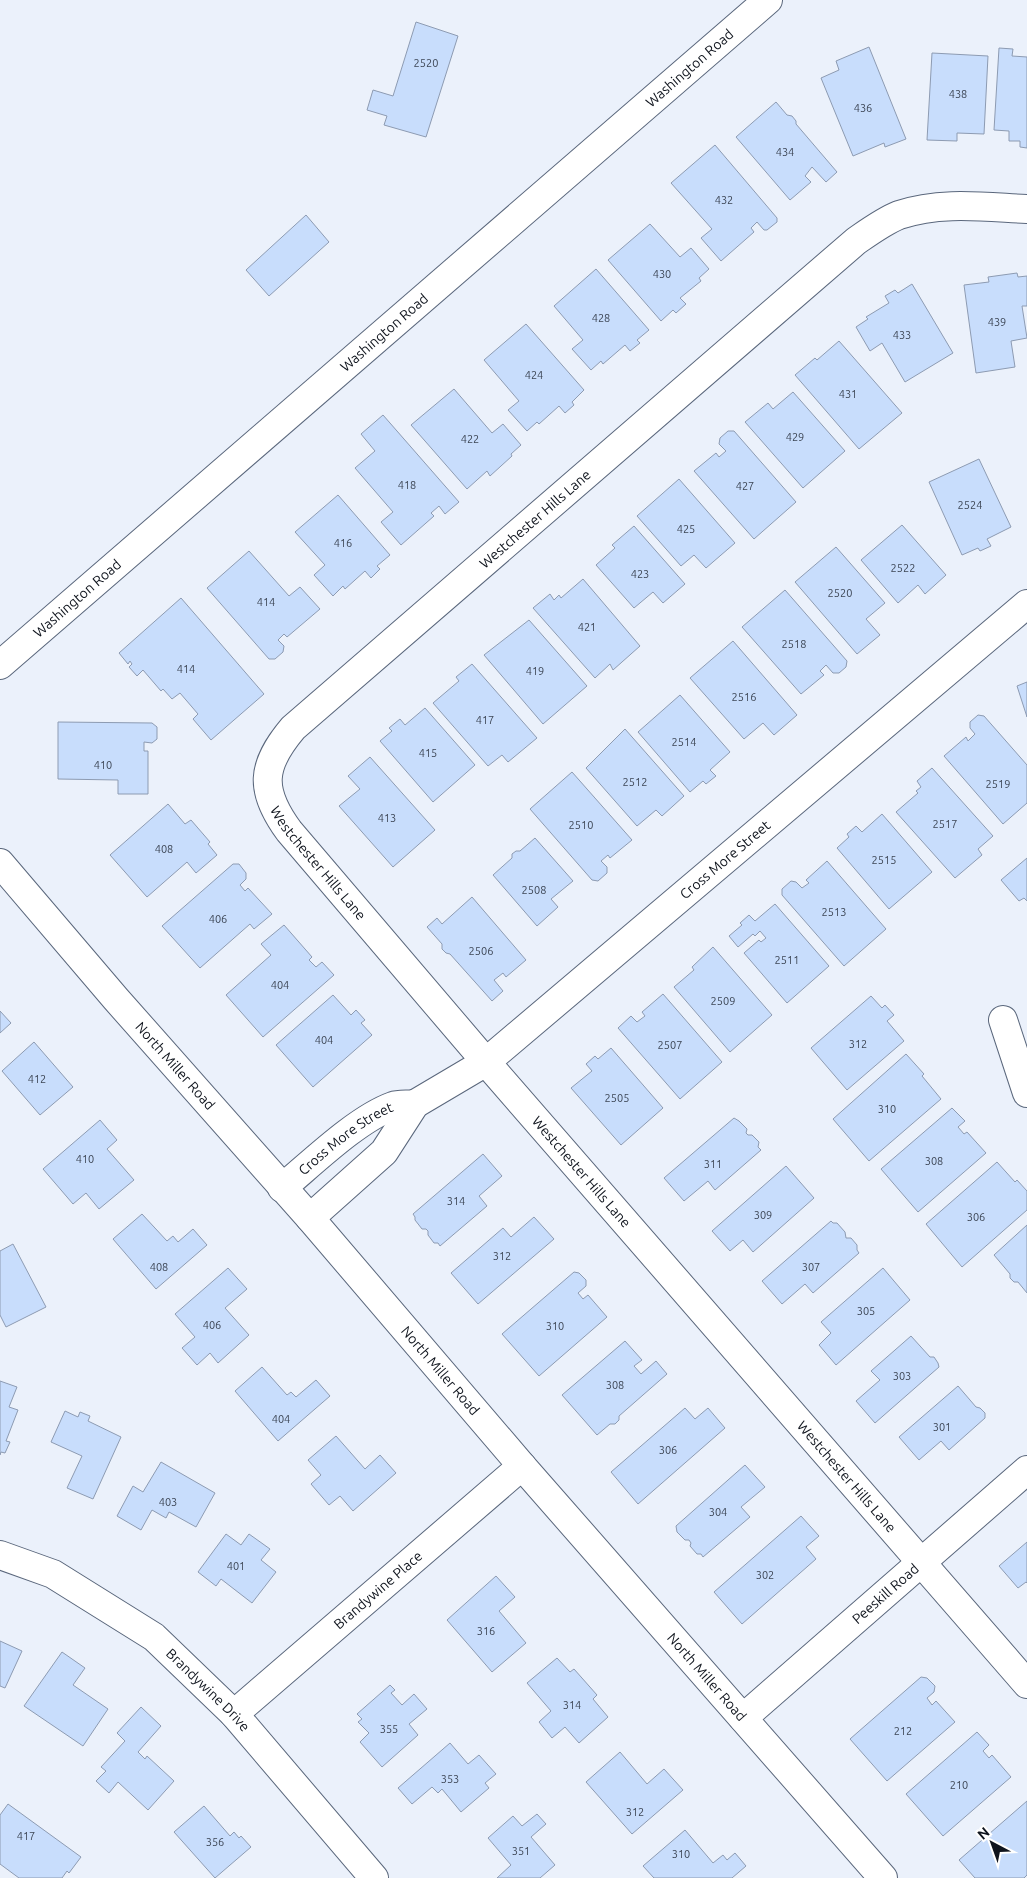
<svg xmlns="http://www.w3.org/2000/svg" width="1027" height="1878" font-family="Ubuntu,sans-serif">
<rect width="100%" height="100%" fill="#ebf1fb"/>
<path fill="#c8ddfc" stroke="#8d9bb2" d="M416,22L458,36L426,137L384,125L387,116L367,110L373,90L393,96Z
M869,47L906,139L885,147L884,143L853,156L821,78L839,70L836,61Z
M999,48L1013,49L1012,56L1027,57V148L1020,147V141H1009V131L994,130Z
M932,53L988,56L984,134L957,133V141L927,140Z
M776,102L787,115L792,116L796,121V124L837,172L826,182L812,167L805,176L811,182L790,200L736,137Z
M715,145L777,218V222L767,230H764L757,222L751,228L754,232L721,261L701,238L712,229L671,183Z
M306,215L329,242L269,296L246,270Z
M650,224L680,257L691,248L709,269L699,278L701,281L680,298L686,304L676,313L673,310L661,321L608,260Z
M596,269L649,330L637,340L640,343L630,351L625,345L603,364L601,361L591,370L572,349L583,340L554,306Z
M1017,273L1018,277L1027,276V306H1022L1027,338L1011,341L1015,367L976,373L964,285L989,282L988,277Z
M912,284L953,353L905,382L882,343L870,351L856,327L868,319L866,317L889,303L885,296L895,290L898,293Z
M526,324L584,390L572,402L574,405L565,413L559,406L539,424L537,422L527,431L508,410L519,401L484,360Z
M839,341L902,413L859,449L795,375L815,358L817,360Z
M454,389L492,433L503,424L521,445L511,454L512,456L490,476L487,471L467,489L411,425Z
M793,392L845,451L803,488L745,422L768,403L773,409Z
M383,415L459,502L445,514L439,506L431,513L434,516L401,545L381,522L393,512L355,468L375,451L361,434Z
M728,431H734L796,502L754,539L694,471L716,453L719,457L726,451L719,444L720,438Z
M979,459L1011,527L987,539L991,546L980,551L978,548L962,555L929,482Z
M679,479L735,543L706,568L694,555L681,566L637,516Z
M338,495L390,555L377,566L380,569L371,578L365,571L345,589L343,586L333,596L314,575L325,565L295,532Z
M902,525L946,575L925,594L918,585L898,603L861,560Z
M634,526L685,584L663,603L653,592L634,608L596,565L615,548L612,545Z
M836,547L885,603L866,619L880,635L857,654L795,582Z
M249,551L289,596L300,587L320,609L287,637L284,634L278,640L284,646L283,652L275,659H269L207,588Z
M583,579L640,646L613,670L610,664L595,678L533,608L550,594L554,600L559,595L561,598Z
M785,590L847,661L846,667L839,673H833L826,665L820,671L824,675L801,694L742,627Z
M181,598L264,694L211,740L193,719L198,714L180,693L172,699L163,689L161,691L143,670L137,676L129,667L132,664L130,661L128,664L119,653Z
M529,620L587,686L543,724L484,655Z
M733,641L797,715L774,735L763,723L744,739L690,678Z
M472,664L537,738L508,762L502,755L488,766L433,703L459,681L456,677Z
M1027,682V717L1017,686Z
M680,695L730,752L710,770L716,776L706,784L703,781L690,792L638,732Z
M425,708L475,765L433,802L380,741L392,731L389,728L400,719L405,725Z
M978,715L984,716L1027,765V803L1003,824L944,756L966,737L968,741L975,734L970,728V722Z
M58,722L152,723L157,727V739L152,743L144,742V751H148V794H118V780L58,779Z
M625,729L684,796L662,816L656,810L637,826L586,768Z
M370,757L435,830L393,867L339,806L360,789L348,776Z
M932,768L993,836L978,849L982,855L955,878L896,812L918,793L916,791L921,787L917,781Z
M572,772L632,840L610,858L608,855L601,861L607,867V873L598,881L592,880L530,809Z
M168,804L185,824L191,820L210,842L208,844L217,855L196,873L187,862L147,897L110,855Z
M882,814L932,872L889,909L837,848L849,837L847,834L856,826L862,832Z
M535,838L573,881L551,899L558,907L537,926L493,875L512,858V854L516,851H520Z
M1027,858V901L1024,898L1019,901L1001,880Z
M827,861L886,929L844,966L782,895V889L791,881L796,882L802,888L809,883L806,880Z
M233,864H239L246,873V879L240,885L245,891L248,888L272,914L254,929L250,924L200,968L162,926Z
M472,897L526,960L506,977L503,973L494,980L503,991L492,1001L450,954L446,953L442,949V944L427,927L437,918L442,924Z
M775,904L829,966L787,1003L744,953L759,940L761,942L766,938L760,931L755,936L753,934L738,947L729,936L742,925L740,923L749,915L755,921Z
M284,925L312,957L309,960L316,967L322,962L334,975L263,1037L226,995L271,955L261,944Z
M713,947L772,1015L730,1052L674,987L694,970L692,967Z
M663,994L722,1062L680,1099L618,1028L631,1016L637,1022L645,1016L642,1012Z
M333,995L351,1015L356,1010L365,1020L361,1023L372,1035L313,1087L276,1045Z
M871,996L882,1008L885,1005L894,1015L887,1021L904,1041L847,1090L811,1048Z
M0,1011L11,1023L0,1033Z
M34,1042L73,1087L40,1115L2,1071Z
M611,1048L663,1108L621,1145L571,1088L592,1071L586,1064L595,1056L598,1059Z
M906,1054L924,1074L922,1076L941,1099L869,1161L833,1119Z
M952,1108L965,1121L958,1127L964,1134L967,1132L986,1153L918,1212L881,1169Z
M734,1118L739,1121L747,1129L746,1133L748,1135H752L759,1142L758,1147L761,1150L715,1190L708,1181L684,1201L664,1178Z
M100,1120L117,1140L107,1149L134,1180L99,1209L86,1193L73,1204L43,1169Z
M483,1154L502,1176L479,1196L487,1206L440,1246L438,1243H434L428,1235V1231L426,1229H422L415,1220V1217L413,1214Z
M997,1162L1015,1182L1017,1180L1027,1191V1210L962,1267L926,1224Z
M786,1166L814,1198L753,1252L743,1240L730,1251L712,1231Z
M142,1214L167,1241L173,1236L178,1242L193,1229L207,1245L156,1289L113,1239Z
M534,1217L554,1239L478,1304L451,1273L503,1228L511,1237Z
M831,1221L833,1223H837L845,1232L846,1238H851L857,1245V1250L859,1253L813,1293L805,1284L782,1304L762,1281Z
M1027,1225V1293L1018,1282H1014L1010,1278V1274L994,1255Z
M13,1244L46,1307L6,1327L0,1315V1251Z
M228,1268L247,1289L225,1308L249,1335L218,1363L210,1353L197,1365L182,1348L195,1337L175,1314Z
M883,1268L910,1300L836,1365L819,1345L831,1333L821,1322Z
M574,1272L579,1273L586,1280V1286L578,1293L583,1299L588,1295L607,1317L539,1376L502,1334Z
M911,1336L930,1357H934L938,1363L939,1367L875,1423L856,1401L880,1380L871,1371Z
M625,1341L642,1360L634,1366L641,1374L656,1361L667,1374L619,1416V1420L615,1424H610L597,1435L562,1395Z
M262,1367L287,1395L291,1392L296,1397L316,1380L330,1396L278,1441L235,1391Z
M0,1381L17,1387L9,1407L18,1410L6,1441L10,1442L5,1453L1,1452L0,1455Z
M958,1386L976,1407L980,1408L985,1413V1418L949,1450L941,1441L919,1460L899,1437Z
M685,1408L695,1419L708,1408L725,1428L638,1504L611,1472Z
M65,1411L78,1417L80,1412L90,1416L88,1421L121,1437L93,1499L67,1488L82,1456L51,1442Z
M336,1436L365,1469L380,1455L396,1473L353,1511L340,1496L329,1505L311,1484L321,1475L308,1460Z
M161,1462L215,1493L196,1527L169,1512L166,1518L152,1510L141,1530L117,1516L133,1486L143,1492Z
M745,1465L765,1487L741,1507L750,1517L703,1557L701,1554H697L690,1546L691,1543L689,1540H685L677,1532L676,1526Z
M801,1516L819,1536L806,1547L816,1559L742,1624L714,1592Z
M226,1534L241,1545L249,1534L270,1549L261,1560L276,1572L252,1603L221,1579L216,1586L198,1572Z
M1027,1542V1583L1026,1582L1018,1588L999,1566Z
M496,1576L515,1597L499,1611L526,1643L492,1672L447,1620Z
M0,1641L22,1651L5,1688L0,1686Z
M62,1652L85,1668L73,1685L108,1709L83,1746L24,1706Z
M557,1658L570,1672L574,1669L597,1695L593,1699L608,1717L579,1743L565,1727L552,1738L539,1722L551,1711L527,1683Z
M921,1677L927,1678L935,1686L934,1692L927,1698L932,1705L936,1701L955,1722L887,1781L850,1739Z
M390,1685L395,1690L391,1693L402,1705L414,1694L427,1709L409,1724L418,1735L382,1767L360,1742L369,1733L358,1722L362,1719L357,1714Z
M141,1707L161,1726L138,1752L145,1759L147,1756L174,1781L148,1810L118,1782L109,1793L96,1781L106,1771L101,1767L125,1741L117,1733Z
M977,1732L989,1745L983,1751L989,1758L992,1755L1011,1777L943,1836L906,1794Z
M450,1743L468,1764L479,1755L496,1774L485,1783L489,1788L461,1812L442,1789L438,1793L432,1787L412,1804L398,1788Z
M620,1752L647,1784L664,1769L683,1790L632,1834L586,1782Z
M1027,1801V1875L1024,1878H975L959,1860Z
M8,1804L81,1857L69,1873L67,1871L62,1878H19L0,1864V1815Z
M204,1806L230,1836L234,1832L239,1838L241,1836L251,1847L215,1878L174,1832Z
M537,1814L546,1824L531,1837L555,1865L540,1878H497L511,1865L488,1838L513,1816L522,1826Z
M685,1830L713,1863L723,1855L727,1860L735,1853L746,1866L732,1878H654L643,1866Z"/>
<g fill="none" stroke-linecap="round" stroke-linejoin="round">
<defs>
<g id="minor">
<path id="s1" d="M1027,209C984,207 941,201 899,215C884,221 869,232 856,241L293,728C261,766 259,790 289,831L486,1062L1027,1684"/>
<path id="s2" d="M0,665L768,0"/>
<path id="s3" d="M0,863L116,999L310,1218L522,1466L883,1878"/>
<path d="M1003,1020L1027,1093"/>
<path id="s4" d="M282,1188C312,1163 357,1119 393,1106C399,1104 408,1105 415,1104"/>
<path id="s5" d="M310,1218L384,1152L415,1104L486,1062L1027,604"/>
<path id="s6" d="M0,1555L53,1574L154,1637L234,1714L374,1878"/>
<path id="s7" d="M234,1714L522,1466"/>
<path id="s8" d="M743,1718L1027,1470"/>
</g>
</defs>
<use href="#minor" stroke="#5a677c" stroke-width="30"/>
<use href="#minor" stroke="#fff" stroke-width="28"/>
</g>
<g text-anchor="middle" dominant-baseline="central" stroke-width="4" stroke-linejoin="round" paint-order="stroke">
<g font-size="11" fill="#3d4655">
<text x="426" y="63">2520</text>
<text x="958" y="94">438</text>
<text x="863" y="108">436</text>
<text x="785" y="152">434</text>
<text x="724" y="200">432</text>
<text x="662" y="274">430</text>
<text x="601" y="318">428</text>
<text x="997" y="322">439</text>
<text x="902" y="335">433</text>
<text x="534" y="375">424</text>
<text x="848" y="394">431</text>
<text x="795" y="437">429</text>
<text x="470" y="439">422</text>
<text x="407" y="485">418</text>
<text x="745" y="486">427</text>
<text x="970" y="505">2524</text>
<text x="686" y="529">425</text>
<text x="343" y="543">416</text>
<text x="903" y="568">2522</text>
<text x="640" y="574">423</text>
<text x="840" y="593">2520</text>
<text x="266" y="602">414</text>
<text x="587" y="627">421</text>
<text x="794" y="644">2518</text>
<text x="186" y="669">414</text>
<text x="535" y="671">419</text>
<text x="744" y="697">2516</text>
<text x="485" y="720">417</text>
<text x="684" y="742">2514</text>
<text x="428" y="753">415</text>
<text x="103" y="765">410</text>
<text x="635" y="782">2512</text>
<text x="998" y="784">2519</text>
<text x="387" y="818">413</text>
<text x="945" y="824">2517</text>
<text x="581" y="825">2510</text>
<text x="164" y="849">408</text>
<text x="884" y="860">2515</text>
<text x="534" y="890">2508</text>
<text x="834" y="912">2513</text>
<text x="218" y="919">406</text>
<text x="481" y="951">2506</text>
<text x="787" y="960">2511</text>
<text x="280" y="985">404</text>
<text x="723" y="1001">2509</text>
<text x="324" y="1040">404</text>
<text x="858" y="1044">312</text>
<text x="670" y="1045">2507</text>
<text x="37" y="1079">412</text>
<text x="617" y="1098">2505</text>
<text x="887" y="1109">310</text>
<text x="85" y="1159">410</text>
<text x="934" y="1161">308</text>
<text x="713" y="1164">311</text>
<text x="456" y="1201">314</text>
<text x="763" y="1215">309</text>
<text x="976" y="1217">306</text>
<text x="502" y="1256">312</text>
<text x="159" y="1267">408</text>
<text x="811" y="1267">307</text>
<text x="866" y="1311">305</text>
<text x="212" y="1325">406</text>
<text x="555" y="1326">310</text>
<text x="902" y="1376">303</text>
<text x="615" y="1385">308</text>
<text x="281" y="1419">404</text>
<text x="942" y="1427">301</text>
<text x="668" y="1450">306</text>
<text x="168" y="1502">403</text>
<text x="718" y="1512">304</text>
<text x="236" y="1566">401</text>
<text x="765" y="1575">302</text>
<text x="486" y="1631">316</text>
<text x="572" y="1705">314</text>
<text x="389" y="1729">355</text>
<text x="903" y="1731">212</text>
<text x="450" y="1779">353</text>
<text x="959" y="1785">210</text>
<text x="635" y="1812">312</text>
<text x="26" y="1836">417</text>
<text x="215" y="1842">356</text>
<text x="521" y="1851">351</text>
<text x="681" y="1854">310</text>
</g>
<g font-size="14" fill="#0f141d" stroke="#fff">
<text stroke="none"><textPath href="#s2" startOffset="912">Washington Road</textPath></text>
<text stroke="none"><textPath href="#s2" startOffset="508">Washington Road</textPath></text>
<text transform="translate(535 519) rotate(-41)">Westchester Hills Lane</text>
<text stroke="none"><textPath href="#s2" startOffset="102">Washington Road</textPath></text>
<text stroke="none"><textPath href="#s5" startOffset="552">Cross More Street</textPath></text>
<text stroke="none"><textPath href="#s1" startOffset="1082">Westchester Hills Lane</textPath></text>
<text stroke="none"><textPath href="#s3" startOffset="268">North Miller Road</textPath></text>
<text stroke="none"><textPath href="#s4" startOffset="81">Cross More Street</textPath></text>
<text stroke="none"><textPath href="#s1" startOffset="1488">Westchester Hills Lane</textPath></text>
<text stroke="none"><textPath href="#s3" startOffset="672">North Miller Road</textPath></text>
<text stroke="none"><textPath href="#s1" startOffset="1892">Westchester Hills Lane</textPath></text>
<text stroke="none"><textPath href="#s7" startOffset="190">Brandywine Place</textPath></text>
<text stroke="none"><textPath href="#s8" startOffset="189">Peeskill Road</textPath></text>
<text stroke="none"><textPath href="#s3" startOffset="1078">North Miller Road</textPath></text>
<text stroke="none"><textPath href="#s6" startOffset="251">Brandywine Drive</textPath></text>
</g>
</g>
<g transform="translate(992 1843) rotate(319)" stroke="#ffffff" stroke-width="4" paint-order="stroke">
<path d="M0-4L9 19L0 12L-9 19Z" fill="#0f141d"/>
<text y="-8" font-size="14" font-weight="bold" text-anchor="middle" fill="#0f141d">N</text>
</g>
</svg>
